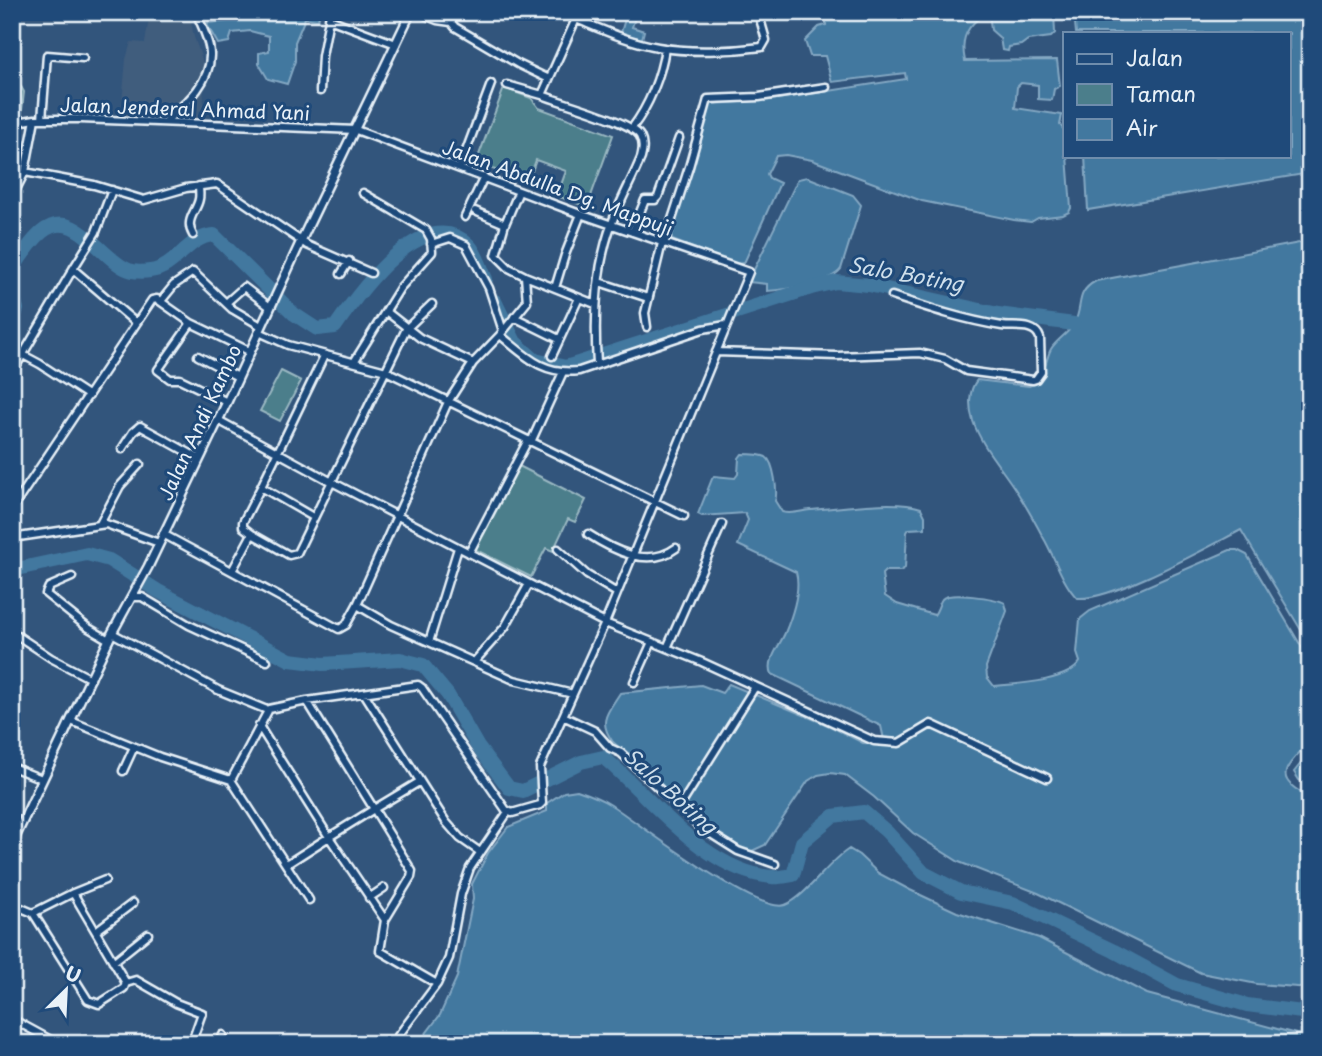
<svg xmlns="http://www.w3.org/2000/svg" width="1322" height="1056" font-family="'Playpen Sans',sans-serif">
<rect width="100%" height="100%" fill="#32557c"/>
<filter id="ink" filterUnits="userSpaceOnUse"><feTurbulence type="fractalNoise" baseFrequency=".0143" numOctaves="2"/><feDisplacementMap in="SourceGraphic" scale="14" xChannelSelector="R" yChannelSelector="G"/><feConvolveMatrix kernelMatrix="1 2 1 2 8 2 1 2 1" color-interpolation-filters="sRGB"/></filter>
<g filter="url(#ink)">
<path fill="#405d7d" d="M150,12H189L194,37L203,62L204,110L199,111L198,121L121,115L126,59L131,42L145,43Z"/>
<path fill="#4b7e8b" stroke="#9ab8c2" stroke-width="2" d="M12,71L24,92L21,119L12,120Z
M504,88L531,98L539,108L613,135L587,207L557,196L566,171L536,160L528,182L476,163Z
M281,371L301,381L280,421L260,411Z
M517,465L586,500L575,522L568,519L553,551L546,548L531,577L474,549Z"/>
<path fill="#42789f" stroke="#84a8c3" stroke-width="2" d="M237,12H320L318,20L305,18L295,42V61L287,84L268,79L259,64V53L269,51V36L250,31L232,33L229,42L218,44L206,23L238,20Z
M627,12H637L632,27L644,31L642,39L634,37L633,40L620,36Z
M826,12H979V18C964,30 961,43 965,61L1057,60L1060,86L1054,89L1052,100L1038,99V85L1021,83L1017,87L1015,108L1062,115L1060,125L1064,130L1065,156H1067L1071,208L1069,212L1063,215L1038,218L1031,222L1014,220L922,201L812,160L786,155L776,156L767,174L769,178L780,183L744,263L736,264L672,240L670,231L700,143L708,107L711,104L771,100L906,79L905,73L832,82L825,56H810L805,41L819,27L826,25Z
M989,12H1054L1055,33L1051,37L1028,40L1021,45L1009,47L1008,51L1002,50L1000,38L991,30Z
M1074,12H1310V173L1088,210L1085,156H1289V33H1076Z
M807,177L853,195L861,205L841,269C831,283 785,290 767,291V284L748,282L798,179Z
M1310,241V645L1241,530C1206,548 1112,601 1077,598C1061,581 1055,557 1043,537C1034,520 1024,502 1013,486C999,465 981,445 973,421C969,408 968,391 977,380L1029,386C1046,381 1044,362 1051,349C1057,339 1068,334 1074,324C1084,306 1074,293 1096,281Z
M742,454C749,454 760,454 766,457C774,462 778,493 775,501L782,512C792,515 800,511 810,510C839,508 895,499 921,508L925,516V528L909,529L907,532L905,568L900,571H885L882,574L885,596L897,604L934,615C938,610 939,603 942,599C949,591 996,598 1005,603L1007,611L986,667L987,677L994,686C1015,684 1068,682 1080,662L1077,653L1080,619L1090,611L1230,550H1237L1247,555L1310,661V741C1287,767 1269,778 1310,797V988L1257,984L1201,973L1038,893L959,862L913,833L874,797L845,775L830,773L818,775L808,781L765,845L752,851L745,850L710,828L613,742C597,721 608,712 620,693L701,685L722,693L729,684L830,726L863,743L885,744L881,726L772,674C766,661 780,645 785,633C792,616 801,590 796,572L738,545L748,520L745,513L702,516L698,514L712,479L714,476L735,478L738,474L739,458Z
M1310,752V785L1299,780L1294,772Z
M577,790C589,794 600,798 611,805C638,823 758,915 785,905C806,897 828,862 849,849L859,855L878,873L910,890L957,912L1039,938L1147,994L1296,1034L1310,1036V1044H418L440,1015L457,977L473,899L472,884L488,853L508,827L547,811V803L564,792Z"/>
<g fill="none" stroke-linecap="round" stroke-linejoin="round">
<path stroke="#42789f" stroke-width="14" d="M12,270C21,257 30,242 42,232C75,205 101,260 129,270C134,272 144,272 150,271C177,268 186,237 214,235L294,314L317,329L335,327C357,295 423,201 469,245C477,253 481,268 486,279
M12,288L17,309L12,326
M495,301L515,342L535,360L566,367L811,288L836,282L869,285L998,314L1074,324
M12,570L87,554L109,560L158,591L290,660L323,664L400,659L423,665L448,695L478,747L509,788L523,791L581,762L603,757C651,797 704,871 772,877C778,878 786,876 793,875L802,842L833,816L864,812L887,832L924,873L961,892L1013,903L1114,951L1177,985L1247,1005L1310,1013"/>
<defs>
<path id="minor" d="M330,12L329,19L396,44
M417,12L437,20L451,22L455,27L518,64L549,79
M578,12L576,19C603,30 629,42 658,47C689,53 732,51 762,47L766,40L758,12
M576,19L542,95C562,103 631,121 640,136C644,144 643,150 641,158C632,180 620,201 612,223C595,268 594,318 597,364
M507,85L542,95
M320,91L322,56L329,19
M42,119L47,55L83,58
M166,121C185,104 211,83 210,54C210,41 201,25 196,12
M12,123L35,119H81L356,130L580,214L749,272L605,623L540,767L542,803L540,805L512,813L506,810L422,688L418,685L307,701L269,709L231,780L160,757L71,721
M632,128C649,106 661,76 665,48
M460,167L491,84
M25,172L94,185L144,200L186,188L217,184L307,245L371,273
M12,197L25,172L35,119
M475,211L505,224L496,255L509,268L525,276L595,304
M465,217L484,177
M505,224L519,191
M632,232L645,200H655L658,197L679,138
M193,235C184,220 197,211 199,199C200,195 199,191 199,186
M431,244L450,238L466,245L489,288L503,331
M664,244L689,167L708,99L759,97L826,87
M73,269L96,232L112,190
M341,274L349,261
M599,282L648,298
M555,288L565,255L581,214
M161,301L174,285L193,272L232,309L261,326
M226,303L244,287L270,307
M387,312L420,338L473,363L448,402L357,605L391,625L429,642L458,548
M514,317L559,339
M191,323L158,370L170,379H180L227,402
M647,327L645,313L662,243
M259,332L288,345L386,371L684,516
M500,335C526,356 542,375 579,371L703,329L726,325
M12,349L40,364L89,396
M716,352L837,356L920,353L945,359L966,371L1033,380L1036,379L1041,372L1040,338C1035,323 1015,328 1002,326C964,320 928,308 892,296
M198,356L238,377
M552,356L579,298
M354,362L400,288L432,252L431,239L426,230L363,193
M473,363L500,335L527,302L525,276
M12,373L73,269L136,323
M218,420L330,481L605,623L702,662L874,741L899,743L931,724L1047,778
M531,442L563,372
M122,449L133,432L140,426L198,458
M12,509L152,300L157,299L191,323L249,351
M313,517L261,487L324,356
M100,524L120,486L140,464
M163,534L339,629L346,625L357,605
M252,534L243,527V522L261,487
M588,534C613,550 648,569 676,548
M12,538L106,524L159,543
M558,549L587,575L617,593
M469,553L528,440
M232,571L252,534L289,555L297,553L406,329L432,304
M72,577L49,587L46,594L87,627L109,640
M132,597H142L189,625L267,661
M12,632L51,658L91,679
M112,633L218,690L267,710
M429,642L514,680L573,694
M667,648L722,524
M474,662L505,627L529,584
M634,682L652,642
M364,693L446,822L460,838L480,852
M563,716L595,731L610,748L621,753L700,827L738,851L775,864
M259,726L329,837L374,809L307,701
M12,767L42,779
M123,771L134,747
M231,780L309,900
M679,808L755,687
M287,864L329,837L385,920L380,951L437,984
M369,898L384,888
M12,904L33,913L88,1000L99,1004L124,988L126,983L73,893
M33,913L73,893L105,880
M385,920L411,877L412,871L374,809L419,782
M96,931L133,903
M113,962L148,934
M126,983L136,980L176,1003L202,1013L191,1044
M12,1019L58,1044
M220,1044L223,1035
M392,1044L437,984L449,958L461,894L470,868L508,812"/>
<path id="tertiary" d="M12,844L112,633L148,567L227,402L301,241L411,12"/>
</defs>
<use href="#minor" stroke="#e8f1f8" stroke-width="11"/>
<use href="#tertiary" stroke="#e8f1f8" stroke-width="12"/>
<use href="#minor" stroke="#1f4a7a" stroke-width="6"/>
<use href="#tertiary" stroke="#1f4a7a" stroke-width="7"/>
</g>
</g>
<g text-anchor="middle" dominant-baseline="central" stroke-width="6" stroke-linejoin="round" paint-order="stroke">
<g font-size="19" fill="#e8f1f8" stroke="#1f4a7a">
<text transform="translate(185 108) rotate(2)">Jalan Jenderal Ahmad Yani</text>
<text transform="translate(558 187) rotate(20)">Jalan Abdulla Dg. Mappuji</text>
<text transform="translate(199 422) rotate(-65)">Jalan Andi Kambo</text>
</g>
<g font-size="21" font-style="italic" fill="#cfdfeb" stroke="#1f4a7a">
<text transform="translate(906 273) rotate(10)">Salo Boting</text>
<text transform="translate(671 790) rotate(42)">Salo Boting</text>
</g>
</g>
<rect width="1322" height="1056" fill="none" stroke="#1f4a7a" stroke-width="42"/>
<rect x="21" y="21" width="1280" height="1014" fill="none" stroke="#e8f1f8" stroke-width="2.5" filter="url(#ink)"/>
<rect x="1063" y="32" width="228" height="126" fill="#1f4a7a" stroke="#6f8dac" stroke-width="2"/>
<rect x="1077" y="54" width="35" height="10" fill="#1f4a7a" stroke="#6f8dac" stroke-width="2"/>
<text x="1126" y="66" font-size="21" fill="#e8f1f8">Jalan</text>
<rect x="1077" y="84" width="35" height="21" fill="#4b7e8b" stroke="#6f8dac" stroke-width="2"/>
<text x="1126" y="102" font-size="21" fill="#e8f1f8">Taman</text>
<rect x="1077" y="119" width="35" height="21" fill="#42789f" stroke="#6f8dac" stroke-width="2"/>
<text x="1126" y="136" font-size="21" fill="#e8f1f8">Air</text>
<g transform="translate(66 990) rotate(24)" stroke="#1f4a7a" stroke-width="5" paint-order="stroke">
<path d="M0-5L12 26L0 18L-12 26Z" fill="#e8f1f8"/>
<text y="-10" font-size="19" font-weight="bold" text-anchor="middle" fill="#e8f1f8">U</text>
</g>
</svg>
